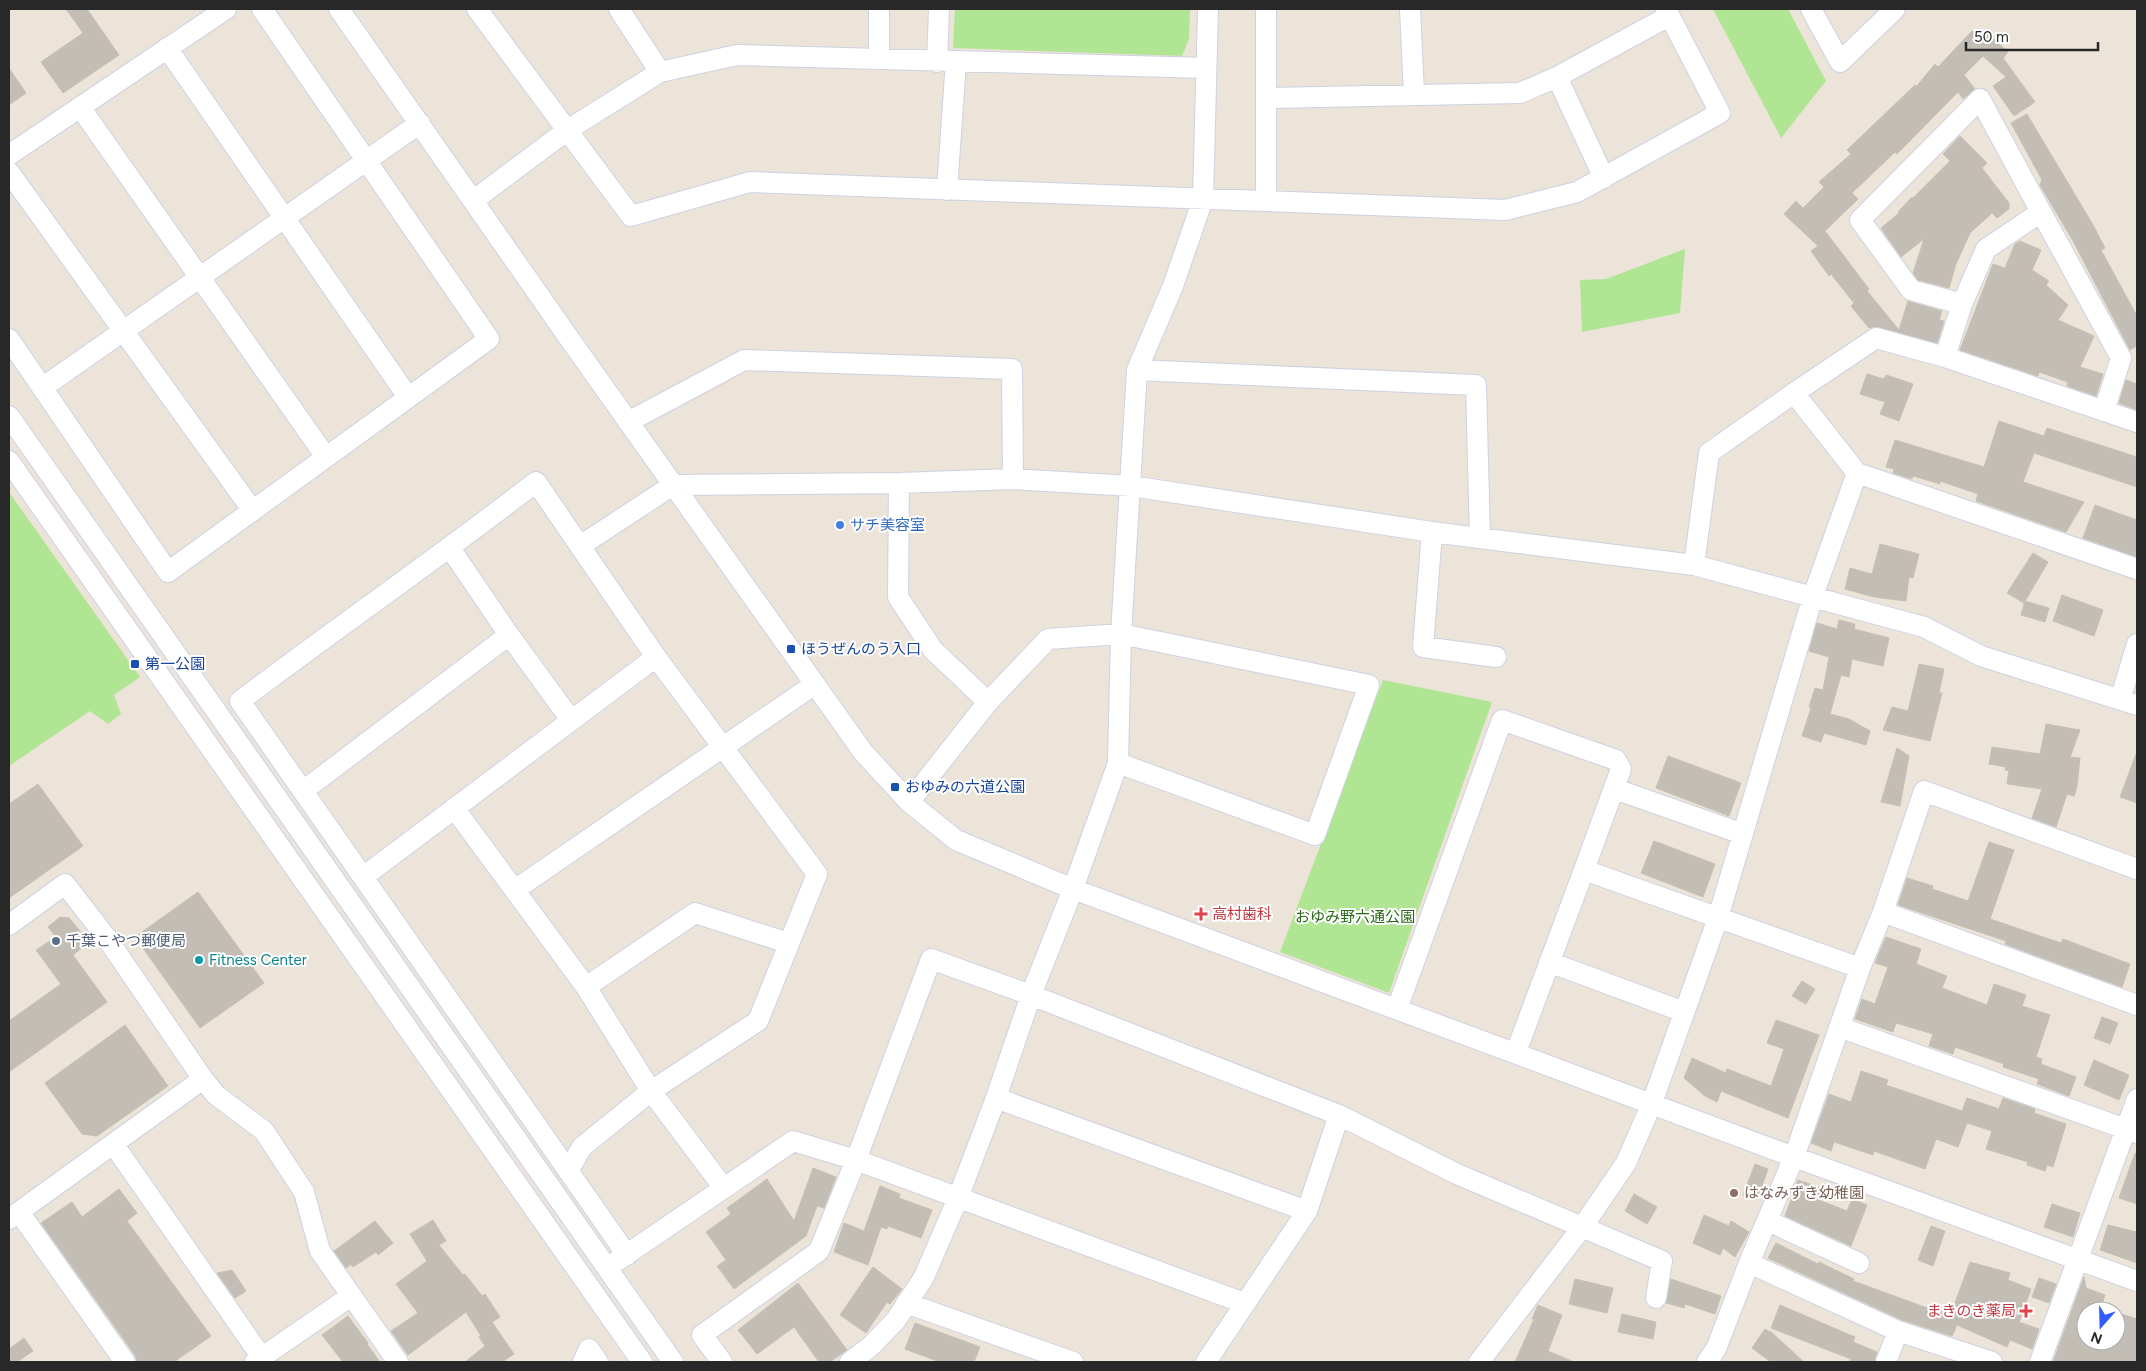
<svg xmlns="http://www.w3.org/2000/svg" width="2146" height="1371" font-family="Figtree,'Noto Sans JP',sans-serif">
<rect width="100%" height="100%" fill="#ece3d9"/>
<path fill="#b0e593" d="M955,9H1190L1189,39L1182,56L953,48Z
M1713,9H1788L1826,81L1781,138Z
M1685,249L1680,313L1582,332L1580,280L1606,279Z
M9,492L140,677L114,695L121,714L108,724L90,711L9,766Z
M1383,680L1492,702L1389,993L1280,952Z"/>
<path fill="#c3beb5" stroke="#c7c0b3" d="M66,9H87L119,55L63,93L41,62L83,33Z
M1984,30L2008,52L2003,58L2035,102L2014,116L1993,86L2006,77L1983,56L1964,75L1975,89L1963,99L1958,92L1897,154L1895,152L1852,193L1858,199L1825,231L1869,289L1867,291L1899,330L1908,301L1942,311L1939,320L1944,321L1937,343L1879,327L1869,328L1851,306L1854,303L1831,274L1829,276L1811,251L1818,246L1784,214L1796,201L1803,208L1824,187L1819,182L1851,154L1847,150L1915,85L1916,87L1935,64L1938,67L1972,31L1978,36Z
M9,68L26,93L9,105Z
M2027,114L2093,225L2105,248L2101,250L2137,316V346L2130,350L2073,241L2040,185L2042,180L2011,123Z
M1960,136L1987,163L1982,168L2009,203V209L1997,218L1992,213L1970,233L1956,264L1949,288L1918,280L1913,273L1924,239L1901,257L1881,228L1899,213L1898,212L1912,197L1913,198L1950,161L1943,154Z
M2020,241L2041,250L2032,270L2049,281L2046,285L2068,305L2058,320L2094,336L2080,367L2103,374L2096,396L2067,386L2068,382L2039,372L2038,376L1960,350L1993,264L2005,268L2015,244Z
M1867,374L1884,379L1886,375L1913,384L1899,421L1880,414L1885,402L1860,394Z
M2126,380L2137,384V410L2119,403Z
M1999,421L2044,436L2047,428L2137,457V487L2034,453L2023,482L2084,502L2066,532L1976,501L1978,494L1940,481V484L1913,476L1912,479L1893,473L1894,469L1886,467L1895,440L1984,467Z
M2095,505L2137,520V557L2083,538Z
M1880,544L1919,554L1913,578L1909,577L1906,601L1874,597L1845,589L1850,568L1872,574Z
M2033,553L2048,562L2024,603L2007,593Z
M2062,595L2103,610L2094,636L2053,621Z
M2025,601L2049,608L2045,622L2021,615Z
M1839,620L1855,624L1854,629L1889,638L1883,666L1852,659L1849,677L1841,675L1830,714L1849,719L1870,731L1866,745L1824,733L1821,742L1802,736L1811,708L1809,707L1815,688L1823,690L1829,657L1809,651L1817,623L1837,629Z
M1919,664L1944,669L1939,693H1942L1930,741L1883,730L1892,707L1908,711Z
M2046,724L2080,730L2070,757L2080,758L2077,786L2074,796L2067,794L2056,827L2032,818L2042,789L2007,784L2009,771L2005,770L2006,767L1989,764L1992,747L2040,754Z
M1897,748L1909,756L1900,806L1881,802Z
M2136,754H2137V803L2120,797Z
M1668,756L1741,783L1729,816L1656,788Z
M38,784L83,846L9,898V804Z
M1654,841L1715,864L1703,897L1641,873Z
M1989,842L2014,850L1990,919L2061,943L2063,939L2130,964L2122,987L2005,944L2006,941L1898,905L1907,878L1933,886L1932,889L1968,901Z
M198,892L264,983L200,1028L135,937Z
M60,917L69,918L86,938L84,946L73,955L107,1002L9,1072V1021L61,984L36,950L56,937L48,927Z
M1886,937L1921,949L1916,964L1947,976L1942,988L1987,1005L1994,984L2026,995L2022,1006L2050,1015L2036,1057L2042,1059L2041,1064L2076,1077L2069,1096L2037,1084L2039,1079L2003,1067L2004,1064L1955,1047L1953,1054L1929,1046L1933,1034L1896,1023L1893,1032L1855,1019L1862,999L1875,1004L1888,967L1875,963Z
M1802,981L1815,989L1806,1004L1792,996Z
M2102,1017L2118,1023L2110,1044L2094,1038Z
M1776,1020L1819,1035L1788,1118L1721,1091L1717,1102L1705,1096L1684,1078L1692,1058L1726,1073L1727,1069L1771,1086L1784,1049L1767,1043Z
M125,1025L168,1086L97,1136L82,1134L45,1083Z
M2094,1060L2129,1075L2119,1100L2084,1085Z
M1861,1071L1888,1080L1886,1085L1962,1111L1967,1098L1999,1109L2003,1098L2035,1109L2034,1113L2066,1124L2053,1167L2047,1165L2045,1171L2027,1165L2028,1162L1986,1149L1992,1131L1967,1123L1958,1147L1936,1139L1925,1169L1874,1151L1873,1155L1834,1142L1831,1151L1811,1143L1829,1094L1851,1102Z
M2135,1153L2137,1154V1204L2119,1198Z
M1755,1164L1768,1169L1757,1200L1743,1195Z
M813,1168L836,1177L824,1208L817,1206L806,1236L734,1289L717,1266L726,1260L706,1232L731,1214L727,1208L767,1179L794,1221Z
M1798,1180L1824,1189L1819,1200L1847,1211L1852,1199L1867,1205L1851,1246L1785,1216Z
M880,1186L900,1194L899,1198L932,1210L921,1238L888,1226L887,1229L881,1227L868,1265L834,1252L844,1223L864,1231Z
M119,1189L137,1213L127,1221L211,1336L174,1362H137L135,1355L41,1223L72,1202L82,1217Z
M1634,1194L1657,1207L1647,1224L1625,1211Z
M2052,1204L2080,1213L2073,1237L2044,1227Z
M1704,1215L1729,1226L1731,1221L1749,1232L1735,1257L1723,1248L1720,1255L1693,1243Z
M433,1220L446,1241L439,1245L463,1275L465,1274L482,1296L485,1294L500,1317L492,1322L514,1354L502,1362H465L485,1346L479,1337L481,1336L466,1312L408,1355L391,1331L418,1313L396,1284L427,1261L410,1234Z
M375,1221L393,1243L378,1255L376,1252L353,1267L351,1264L346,1268L334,1251Z
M2108,1225L2137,1232V1263L2100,1250Z
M1931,1226L1945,1231L1933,1266L1918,1260Z
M1776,1243L1818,1264L1819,1262L1854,1279L1853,1281L1941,1313L1943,1307L1952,1311L1970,1262L2010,1273L2008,1280L2031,1289L2019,1322L2039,1329L2032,1349L2010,1340L2007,1347L1957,1325L1952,1336L1902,1320L1768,1258Z
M873,1267L902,1289L890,1304L887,1302L866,1333L840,1315Z
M232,1270L246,1291L235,1298L217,1273Z
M2084,1277L2086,1288L2105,1295L2100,1311H2086V1341H2116V1312L2137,1319V1362H2053Z
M2039,1278L2056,1284L2049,1303L2032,1297Z
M1575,1279L1613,1288L1607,1313L1569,1304Z
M1671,1279L1721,1296L1715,1314L1685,1304L1684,1308L1666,1303Z
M798,1283L847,1350L830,1362H819L794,1327L757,1354L738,1330Z
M1538,1305L1562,1315L1548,1351L1574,1362H1515L1534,1319H1532Z
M1780,1305L1855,1337L1853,1342L1877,1352L1874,1362H1849L1851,1359L1771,1328Z
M1622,1314L1656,1322L1653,1339L1618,1332Z
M348,1316L368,1343L367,1344L380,1362H343L322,1335Z
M915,1323L980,1347L974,1362H940L905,1349Z
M1765,1329L1770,1332V1331L1804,1362H1771L1752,1348Z
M24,1338L33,1351L17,1362H9V1349Z"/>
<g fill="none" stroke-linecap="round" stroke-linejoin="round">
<defs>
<path id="minor" d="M339,9L571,341L863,752L909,802L956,840L1073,889L1794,1157L2137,1281
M477,9L631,216L750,182L1505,210L1577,192L1720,113L1666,9
M619,9L660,72
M1410,9L1414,94
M1811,9L1840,62L1895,9
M167,48L408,397
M879,58V9
M937,62L939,9
M1557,77L1604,178
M1266,98L1520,93L1557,77L1669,16
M80,107L326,457
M9,155L226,9
M9,172L253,511
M947,190L956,61
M474,200L569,129L660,72L737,55L1206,68
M1266,200V9
M2041,212L2121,358L2104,411
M9,339L168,572L489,339L262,9
M1945,357L1962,304L1986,249L2041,212L1980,99L1860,220L1911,290L1962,304
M1137,370L1476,385L1480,538
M42,388L420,123
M1794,393L1876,338L1945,357L2137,422
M9,416L673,1362
M628,422L744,360L1012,369L1013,479
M9,461L642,1362
M899,483L898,597L933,650L988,702
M1432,532L1423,647L1496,657
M580,546L673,485L899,483L1013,479L1131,486L1432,532L1694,565L1924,627L1981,656L2137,705
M450,548L509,635L571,720
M1694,565L1709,453L1794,393L1857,473L2137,569
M2120,700L2137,644
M1615,789L1743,834
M303,791L509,635
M909,802L988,702L1048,639L1121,634L1369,685L1315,835L1118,763
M454,808L586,987L651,1091L723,1187
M363,877L656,657
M516,889L815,684
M1883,912L2137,1005
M9,925L65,884L106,937L203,1079L9,1219
M1549,962L1684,1012
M586,987L695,913L788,943
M1397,1009L1502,720L1616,760L1621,769L1584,870L1860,968
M1839,1027L2137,1133
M1516,1052L1584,870
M203,1079L216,1095L264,1131L304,1192L320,1251L398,1362
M996,1098L1307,1211
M114,1145L265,1362
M568,1171L582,1147L651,1091L758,1021L817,874L656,657L536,482C439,557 338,627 240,701C369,886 498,1070 627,1255
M19,1212L125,1362
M1768,1221L1859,1263
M617,1261L793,1141L856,1160L1244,1303
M1749,1263L1898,1331L1992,1362
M906,1303L1073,1362
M255,1362L351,1296
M583,1362L589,1349L598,1362
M722,1362L702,1335L819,1251L856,1160L931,959L1031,995L1339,1115L1457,1174L1662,1261L1656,1298
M850,1362L871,1346L896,1320L924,1277L958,1198L996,1098L1031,995L1073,889L1118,763L1121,634L1137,370L1173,286L1203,199L1208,9
M1206,1362L1307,1211L1339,1115
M1479,1362L1583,1226L1626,1163L1652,1103L1718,918L1813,596L1857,473
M1707,1362L1716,1349L1749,1263L1794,1157L1860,968L1883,912L1924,791L2137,869
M1886,1362L1898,1331
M2040,1362L2137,1099"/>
</defs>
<use href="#minor" stroke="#ced2e2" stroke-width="22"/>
<use href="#minor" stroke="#fff" stroke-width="20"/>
</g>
<circle fill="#3f7fe0" stroke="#fff" stroke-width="2" cx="840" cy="525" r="5"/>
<g fill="#1a4fb4" stroke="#fff" stroke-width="2">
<rect x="786" y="644" width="10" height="10" rx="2.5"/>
<rect x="130" y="659" width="10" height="10" rx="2.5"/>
<rect x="890" y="782" width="10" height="10" rx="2.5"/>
</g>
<g fill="#e0444e" stroke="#fff" stroke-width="2">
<path d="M1198.5 906.5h5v5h5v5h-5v5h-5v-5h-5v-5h5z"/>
<path d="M2023.5 1303.5h5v5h5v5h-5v5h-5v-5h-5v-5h5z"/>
</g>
<circle fill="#5c6f8a" stroke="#fff" stroke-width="2" cx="56" cy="941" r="5"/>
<circle fill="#0f9aa8" stroke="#fff" stroke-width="2" cx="199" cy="960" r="5"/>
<circle fill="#8d6e63" stroke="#fff" stroke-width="2" cx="1734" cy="1193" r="5"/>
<g text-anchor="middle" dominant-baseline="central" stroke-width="4" stroke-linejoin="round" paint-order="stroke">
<g font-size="15" fill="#366cbe" stroke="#fff" text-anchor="start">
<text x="850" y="525">サチ美容室</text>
</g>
<g font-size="15" fill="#164399" stroke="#fff" text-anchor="start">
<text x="801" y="649">ほうぜんのう入口</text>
<text x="145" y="664">第一公園</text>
<text x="905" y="787">おゆみの六道公園</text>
</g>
<g font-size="15" fill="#be3a42" stroke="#fff" text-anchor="start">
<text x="1212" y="914">高村歯科</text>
<text x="2016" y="1311" text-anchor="end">まきのき薬局</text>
</g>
<g font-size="15" fill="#286716" stroke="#fff">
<text x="1355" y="917">おゆみ野六通公園</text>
</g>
<g font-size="15" fill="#4e5e75" stroke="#fff" text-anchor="start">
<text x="66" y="941">千葉こやつ郵便局</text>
</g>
<g font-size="15" fill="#0d838f" stroke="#fff" text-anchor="start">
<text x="209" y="960">Fitness Center</text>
</g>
<g font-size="15" fill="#785e54" stroke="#fff" text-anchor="start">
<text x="1744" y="1193">はなみずき幼稚園</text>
</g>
</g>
<rect width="2146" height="1371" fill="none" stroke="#282828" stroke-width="20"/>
<g transform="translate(2101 1326) rotate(200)"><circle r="24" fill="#ffffff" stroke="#a9a9a9"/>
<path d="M0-4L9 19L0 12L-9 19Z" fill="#335bff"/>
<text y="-8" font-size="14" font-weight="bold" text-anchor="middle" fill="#282828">N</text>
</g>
<path d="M1966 42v8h132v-8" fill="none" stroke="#282828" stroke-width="2.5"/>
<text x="1974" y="42" font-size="15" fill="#282828" stroke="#ffffff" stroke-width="4" paint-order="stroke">50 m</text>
</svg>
